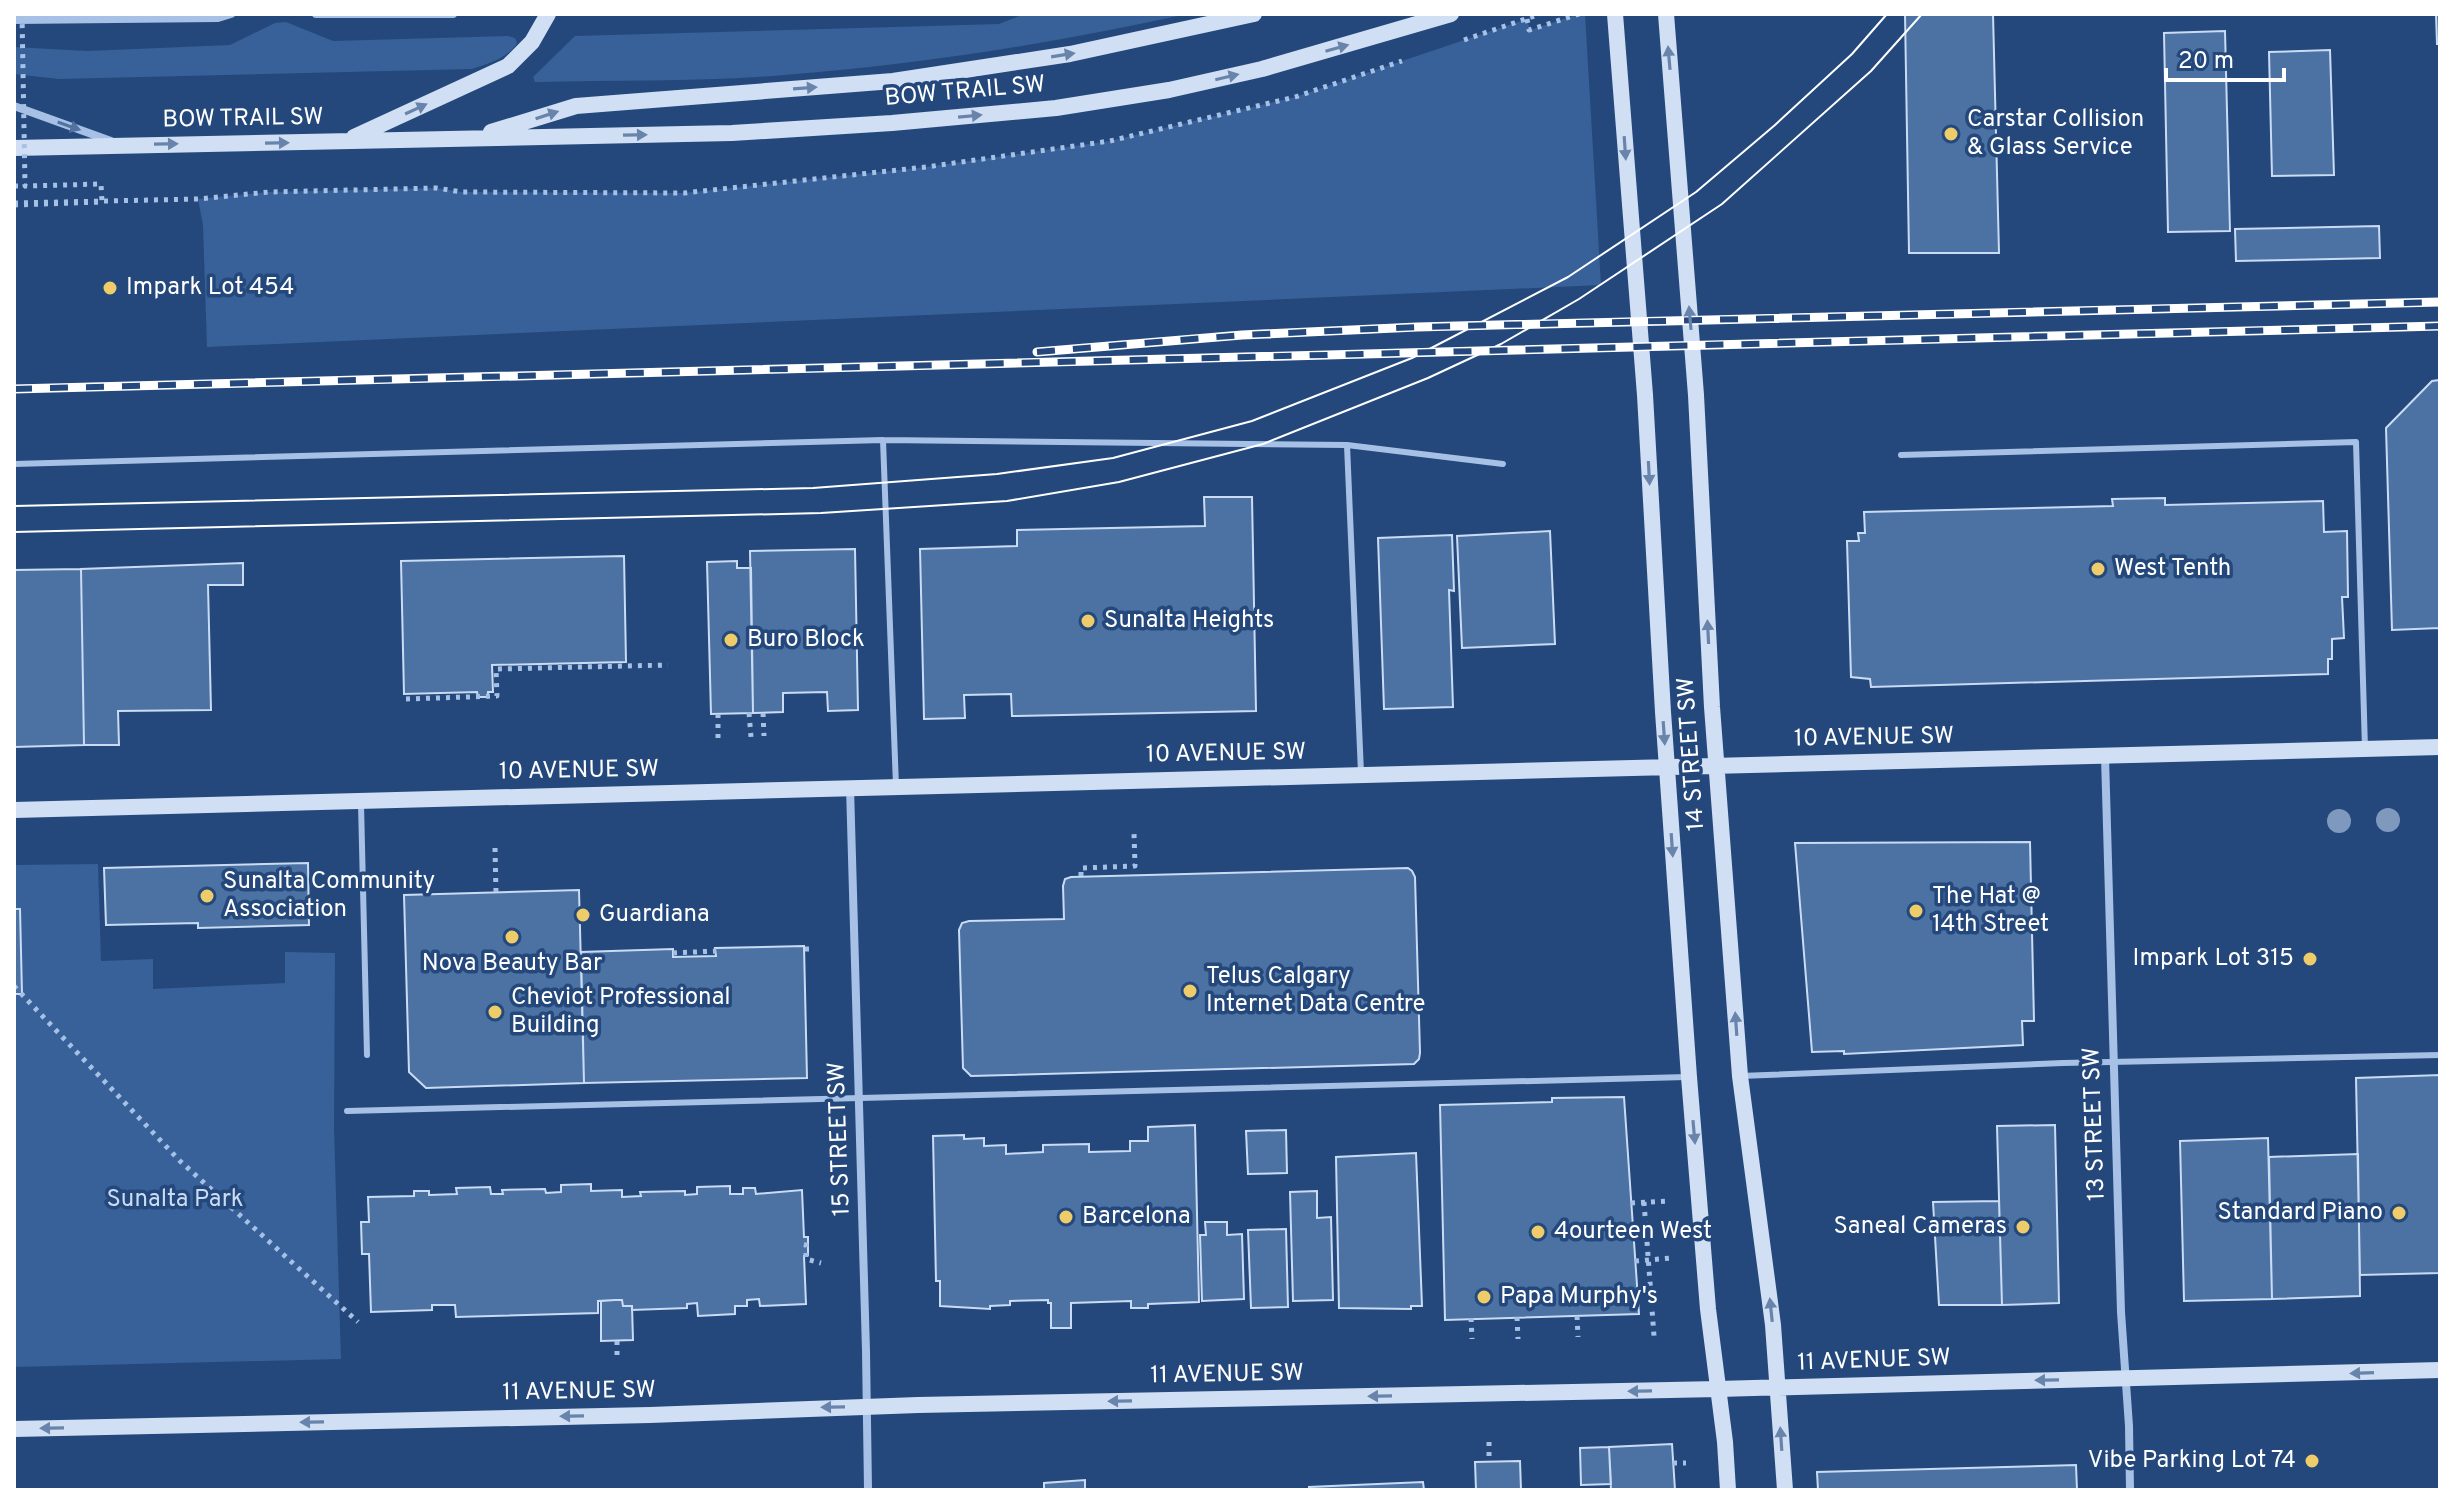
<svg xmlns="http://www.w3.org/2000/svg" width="2454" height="1504" font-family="Overpass,sans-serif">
<rect width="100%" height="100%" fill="#24487b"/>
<path fill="#376198" d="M1024,14H1187C1055,43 919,65 784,75C702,82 618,80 535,82L533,77L575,36L999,24Z
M1579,14H1585L1601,285L207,347L203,225L198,199L269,192L436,188L462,192L684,193L926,167L1110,141L1295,97L1527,19L1530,30Z
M286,22L333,41L508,36L515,38L517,43C507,59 489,63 472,69L59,79L14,74V47L87,51L230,45L275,23Z
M98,864L101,961L153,959V989L285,983V952L335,953L334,1128L341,1359L14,1367V865Z"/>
<path fill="#4c71a3" stroke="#c9dcf4" stroke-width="2" d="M1905,14H1993L1999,253H1909Z
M2436,14H2440V44H2437Z
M2225,31L2230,231L2168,232L2164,33Z
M2330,50L2334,175L2272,176L2269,52Z
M2379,226L2380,258L2236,261L2235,229Z
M2440,380V631L2439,628L2392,630L2386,428L2432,381Z
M1204,497H1252L1256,711L1012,716L1011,694L964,695L965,718L924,719L920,549L1017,546V530L1205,526Z
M2165,498V505L2323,501L2324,532L2347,531L2348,597H2342L2344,638L2332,639V659H2328V674L1871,687L1870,679L1851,677L1847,541H1859L1858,533H1865L1864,512L2113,506L2112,499Z
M1550,531L1555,644L1462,648L1457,536Z
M1452,535L1454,591L1449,590L1453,707L1384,709L1378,538Z
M855,549L858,710L828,711L827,692L783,693V712L753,713L750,551Z
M624,556L626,662L492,665L493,692H488V697H478L477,692L404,694L401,561Z
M737,561V568H751L753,713L711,714L707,562Z
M243,563V585H208L211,710L118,711L119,745H84L81,569Z
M81,569L84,745L14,747V570Z
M2030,842L2034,1021H2022L2023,1045L1844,1054V1051L1812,1052L1795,843Z
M308,863L309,925L198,928V923L106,925L104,868Z
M1408,868L1412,871L1415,877L1420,1053L1419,1059L1414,1064L971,1076L963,1068L959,930L962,923L969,921L1064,919L1063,886L1065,879L1071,877Z
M579,890L584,1083L426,1088L409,1072L404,895Z
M14,909H20L22,994H14Z
M804,946L807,1078L584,1083L581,952L673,949V957L716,956L715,948Z
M2440,1075V1273L2360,1275L2356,1078Z
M1624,1097L1639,1314L1445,1320L1440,1105L1552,1102V1098Z
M1195,1125L1199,1302L1148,1304V1308H1131V1301L1071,1303V1328H1051V1303H1048V1300L1010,1301V1305L990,1306V1309L940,1306V1281H936L933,1136L964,1135V1139L984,1138V1146L1006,1145V1154L1043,1152V1145L1089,1144V1152L1130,1151V1141H1148V1127Z
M2055,1125L2059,1303L2002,1305L1997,1126Z
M1286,1130L1287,1173L1248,1174L1246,1131Z
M2268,1138L2272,1299L2184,1301L2180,1141Z
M1416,1153L1422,1306H1411V1309L1339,1308L1336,1157Z
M2358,1154L2360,1296L2272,1299L2269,1157Z
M591,1184V1191L622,1190V1197L641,1196L640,1192L685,1191V1195L697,1194V1187L730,1186V1194H743V1188H755L756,1194L802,1190L804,1237H808V1255L804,1256L806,1304L760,1306L759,1299L747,1300V1306H735V1314L698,1316L697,1303L687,1304V1308L632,1310V1306H623L622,1300H615L598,1301V1313L456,1317L455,1305H432V1310L371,1312L369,1254H362L361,1222H369L368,1197L414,1196V1191H429V1195L457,1194L456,1188L490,1187L491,1194H503L502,1190L545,1189L546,1193L561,1192V1185Z
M1317,1191V1218L1331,1217L1333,1300L1293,1301L1290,1192Z
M1999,1201L2002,1305H1939L1933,1202Z
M1205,1222H1227V1235L1242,1234L1244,1299L1202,1301L1200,1235H1206Z
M1286,1229L1288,1307L1251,1308L1248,1230Z
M615,1300H622L623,1306H632L633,1340L601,1341V1301Z
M1672,1444L1675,1490H1611L1609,1447Z
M1609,1447L1611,1484L1581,1485L1580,1448Z
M1520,1461L1521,1490H1476L1475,1462Z
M2076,1465L2077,1490H1818L1817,1472Z
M1085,1480V1490H1044V1483Z
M1423,1482L1424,1490H1309V1487Z"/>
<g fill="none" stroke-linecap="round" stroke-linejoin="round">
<path stroke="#a6c1e5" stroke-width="5" stroke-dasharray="4 6" stroke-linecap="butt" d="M1527,19L1529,30L1579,14
M1464,40L1540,14
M14,186H25
M14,203L198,199L269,192L436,188L462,192L684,193L926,167L1110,141L1295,97L1402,61
M406,699L497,696L496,669L668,665
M749,713L751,737
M763,713L764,736
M718,714V738
M495,848L496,893
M1081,876V868L1135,866L1134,833
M805,949H814
M673,953L716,951
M14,986L180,1161L358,1322
M1644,1202L1654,1336
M1631,1203L1669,1201
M804,1245H806V1259L821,1263
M1635,1261L1672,1258
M1577,1316L1578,1337
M1517,1317L1518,1339
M1471,1318L1472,1339
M617,1341V1360
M1489,1442V1462
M1673,1463H1686"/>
<path stroke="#a6c1e5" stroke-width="6" d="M883,440L1347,445L1503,464
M1347,445L1361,773
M1901,455L2356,442L2365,749
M14,464L883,440L896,786
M361,804L367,1055
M1740,1076L2063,1063L2440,1055
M347,1111L1687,1077"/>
<path stroke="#a6c1e5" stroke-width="8" d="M316,14H453
M14,20L218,18L231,14
M14,106L111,141
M2105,757L2121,1312L2129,1426L2130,1490
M850,787L866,1351L868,1490"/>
<path stroke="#d0dff4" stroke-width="16" d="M1615,14L1645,395L1663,712L1689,1077L1708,1309L1725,1442L1728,1490
M1666,14L1696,395L1712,707L1740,1076L1773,1325L1785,1490
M491,132L576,106L893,81L1070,54L1254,14
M354,137L508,66L532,42L548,14
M14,148L732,133L892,123L1056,108L1169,90L1262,69L1451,14
M14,810L2440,747
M14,1429L650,1415L918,1405L1718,1389L2440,1370"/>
<path stroke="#fff" stroke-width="2" d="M14,506L813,488L997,474L1113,458L1252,421L1412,358L1568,277L1696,192L1775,125L1852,54L1887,14
M14,532L821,513L1007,501L1119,482L1263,444L1428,378L1501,344L1579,299L1722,204L1871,71L1922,14"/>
<defs>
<path id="rail" d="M1037,352L1242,335L1417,327L2440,302
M14,389L2440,326"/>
</defs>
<use href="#rail" stroke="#fff" stroke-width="9"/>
<use href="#rail" stroke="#24487b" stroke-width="6" stroke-dasharray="18" stroke-linecap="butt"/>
<path stroke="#a6c1e5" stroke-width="5" stroke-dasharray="4 6" stroke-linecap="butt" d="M14,205L102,202L101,184L25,186L22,14"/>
</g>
<g fill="#7f99be">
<circle cx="2388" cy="820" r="12"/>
<circle cx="2339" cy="821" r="12"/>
</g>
<defs><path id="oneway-solid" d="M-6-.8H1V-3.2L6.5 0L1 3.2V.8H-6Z" transform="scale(2)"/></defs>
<g fill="#6984ab">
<use href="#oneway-solid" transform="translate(1337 48) rotate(-16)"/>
<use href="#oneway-solid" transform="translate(1063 55) rotate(-9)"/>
<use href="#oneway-solid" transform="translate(1669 58) rotate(-95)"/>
<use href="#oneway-solid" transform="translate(1227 77) rotate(-13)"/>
<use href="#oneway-solid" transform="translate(805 88) rotate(-4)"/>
<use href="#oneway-solid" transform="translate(416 109) rotate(-25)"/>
<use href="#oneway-solid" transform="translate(547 115) rotate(-18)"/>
<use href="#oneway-solid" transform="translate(970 116) rotate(-5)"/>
<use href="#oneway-solid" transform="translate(635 135) rotate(-1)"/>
<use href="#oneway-solid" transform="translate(277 143) rotate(-1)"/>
<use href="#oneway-solid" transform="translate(166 144) rotate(-1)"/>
<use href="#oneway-solid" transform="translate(1625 148) rotate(86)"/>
<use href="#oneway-solid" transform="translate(1690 318) rotate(-95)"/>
<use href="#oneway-solid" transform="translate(1649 473) rotate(87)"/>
<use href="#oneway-solid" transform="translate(1708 632) rotate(-93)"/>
<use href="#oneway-solid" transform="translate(1664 733) rotate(86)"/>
<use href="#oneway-solid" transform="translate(1672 845) rotate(86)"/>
<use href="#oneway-solid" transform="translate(1736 1024) rotate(-94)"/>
<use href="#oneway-solid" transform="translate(1694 1132) rotate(85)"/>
<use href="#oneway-solid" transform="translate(1771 1310) rotate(-96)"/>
<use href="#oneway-solid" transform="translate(2362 1373) rotate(178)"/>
<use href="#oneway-solid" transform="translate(2047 1380) rotate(179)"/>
<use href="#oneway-solid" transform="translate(1640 1391) rotate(179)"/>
<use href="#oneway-solid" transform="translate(1380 1396) rotate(179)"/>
<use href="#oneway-solid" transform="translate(1120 1401) rotate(179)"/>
<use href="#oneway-solid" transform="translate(833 1407) rotate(179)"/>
<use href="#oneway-solid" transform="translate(572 1416) rotate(179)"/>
<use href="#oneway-solid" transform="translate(312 1422) rotate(179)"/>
<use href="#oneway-solid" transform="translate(52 1428) rotate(179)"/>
<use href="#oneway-solid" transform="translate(1781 1439) rotate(-94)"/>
</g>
<use fill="#5272a0" href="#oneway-solid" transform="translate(69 126) rotate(19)"/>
<g fill="#efcc6a" stroke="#24487b" stroke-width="3">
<circle cx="1951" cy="134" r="8"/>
<circle cx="110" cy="288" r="8"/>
<circle cx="2098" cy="569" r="8"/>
<circle cx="1088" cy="621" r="8"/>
<circle cx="731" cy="640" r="8"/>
<circle cx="207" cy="896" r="8"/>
<circle cx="1916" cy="911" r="8"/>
<circle cx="583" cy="915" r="8"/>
<circle cx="512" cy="937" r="8"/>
<circle cx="2310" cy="959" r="8"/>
<circle cx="1190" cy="991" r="8"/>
<circle cx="495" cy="1012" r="8"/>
<circle cx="2399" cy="1213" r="8"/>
<circle cx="1066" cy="1217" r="8"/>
<circle cx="2023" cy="1227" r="8"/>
<circle cx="1538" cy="1232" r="8"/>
<circle cx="1484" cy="1297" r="8"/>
<circle cx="2312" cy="1461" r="8"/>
</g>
<g text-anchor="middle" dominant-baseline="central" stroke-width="7" stroke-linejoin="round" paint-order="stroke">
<g font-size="24" fill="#fff" stroke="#24487b">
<text transform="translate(965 92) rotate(-5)">BOW TRAIL SW</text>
<text transform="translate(243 119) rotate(-1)">BOW TRAIL SW</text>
<text transform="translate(1874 738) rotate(-1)">10 AVENUE SW</text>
<text transform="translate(1226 754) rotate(-1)">10 AVENUE SW</text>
<text transform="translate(1692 754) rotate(-94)">14 STREET SW</text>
<text transform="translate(579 771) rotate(-1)">10 AVENUE SW</text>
<text transform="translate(2095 1124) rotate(-92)">13 STREET SW</text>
<text transform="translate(840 1139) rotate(-92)">15 STREET SW</text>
<text transform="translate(1874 1361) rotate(-2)">11 AVENUE SW</text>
<text transform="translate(1227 1375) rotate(-1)">11 AVENUE SW</text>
<text transform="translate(579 1392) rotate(-1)">11 AVENUE SW</text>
</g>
<g font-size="24" fill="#fff" stroke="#24487b" text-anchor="start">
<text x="1967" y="120">Carstar Collision<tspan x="1967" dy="28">&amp; Glass Service</tspan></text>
<text x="126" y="288">Impark Lot 454</text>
<text x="2114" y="569">West Tenth</text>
<text x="1104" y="621">Sunalta Heights</text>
<text x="747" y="640">Buro Block</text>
<text x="223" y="882">Sunalta Community<tspan x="223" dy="28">Association</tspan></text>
<text x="1932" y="897">The Hat @<tspan x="1932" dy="28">14th Street</tspan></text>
<text x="599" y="915">Guardiana</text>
<text x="2294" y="959" text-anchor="end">Impark Lot 315</text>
<text x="512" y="964" text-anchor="middle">Nova Beauty Bar</text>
<text x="1206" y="977">Telus Calgary<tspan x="1206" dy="28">Internet Data Centre</tspan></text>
<text x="511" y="998">Cheviot Professional<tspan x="511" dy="28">Building</tspan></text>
<text x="2383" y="1213" text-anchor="end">Standard Piano</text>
<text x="1082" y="1217">Barcelona</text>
<text x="2007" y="1227" text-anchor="end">Saneal Cameras</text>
<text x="1554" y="1232">4ourteen West</text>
<text x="1500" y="1297">Papa Murphy's</text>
<text x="2296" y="1461" text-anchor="end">Vibe Parking Lot 74</text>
</g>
<g font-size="24" fill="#c9dcf4" stroke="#24487b">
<text x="175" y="1200">Sunalta Park</text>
</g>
</g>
<rect width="2454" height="1504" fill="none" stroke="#ffffff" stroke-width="32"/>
<path d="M2166 68v12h118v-12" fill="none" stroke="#ffffff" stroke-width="4"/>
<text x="2178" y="68" font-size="24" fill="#ffffff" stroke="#24487b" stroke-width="6" paint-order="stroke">20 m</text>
</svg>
